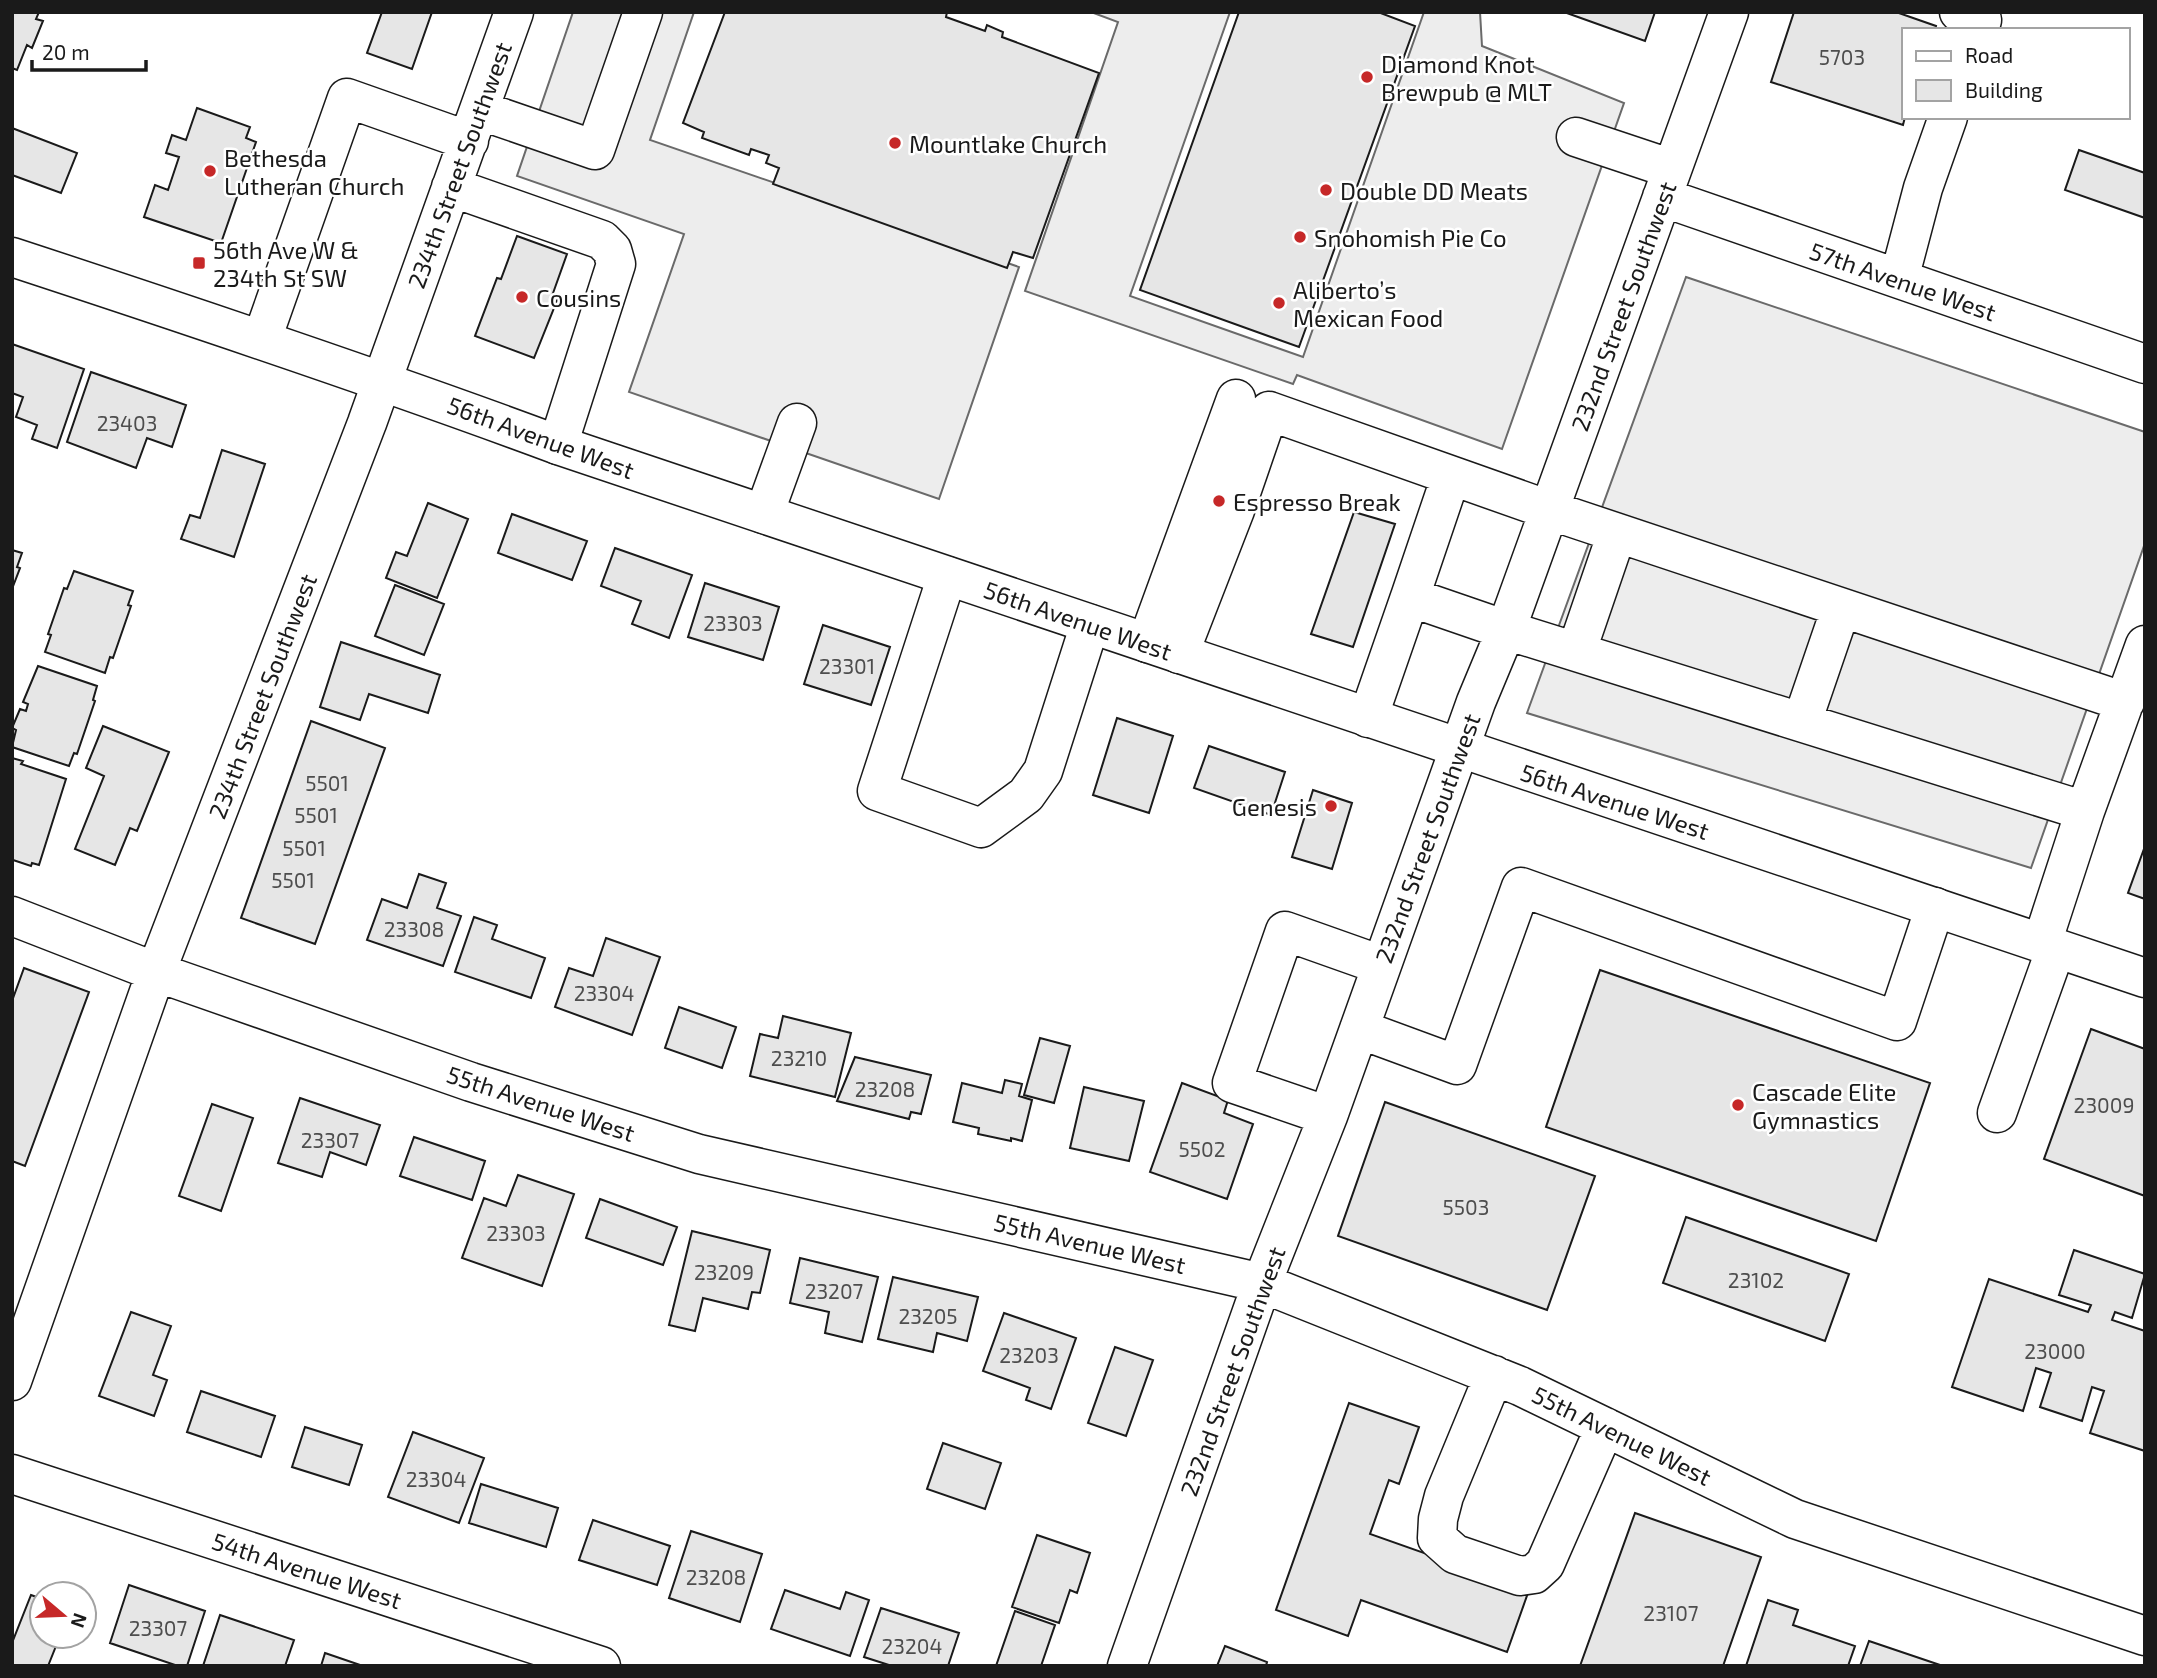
<svg xmlns="http://www.w3.org/2000/svg" width="2157" height="1678" font-family="'Exo 2',sans-serif">
<rect width="100%" height="100%" fill="#fff"/>
<path fill="#ededed" stroke="#6a6a6a" stroke-width="2" d="M573,12H694L650,140L1019,267L939,499L629,392L684,234L517,176Z
M1091,12H1230L1130,296L1303,357L1424,12H1480L1482,46L1624,103L1502,449L1297,375L1293,384L1025,291L1118,22Z
M1686,277L2145,432V543L2031,868L1527,713Z"/>
<path fill="#e6e6e6" stroke="#1a1a1a" stroke-width="2" d="M12,12H39L36,19L43,21L32,48L27,45L17,70L12,68Z
M382,12H432L412,69L367,53Z
M725,12H947L946,17L985,31L987,25L1003,32L1002,37L1099,73L1033,258L1013,252L1007,268L773,184L779,168L766,163L769,155L751,149L749,155L702,138L704,132L683,123Z
M1239,12H1378L1415,26L1299,347L1140,290Z
M1564,12H1655L1645,41Z
M1794,12H1896L1936,26L1935,30H1903V117H1905L1903,125L1771,82Z
M197,108L250,127L246,138L256,142L221,243L144,217L155,185L168,190L179,157L166,153L172,135L186,140Z
M12,128L77,153L61,193L12,175Z
M2079,150L2145,173V218L2065,190Z
M517,236L567,254L552,296L558,298L534,358L475,336L497,278L501,279Z
M12,344L84,369L57,448L32,439L37,425L16,417L23,397L12,393Z
M91,372L186,405L172,447L147,438L136,468L67,442Z
M222,450L265,464L234,557L181,539L190,515L200,518Z
M428,503L468,519L437,598L386,578L396,552L407,556Z
M1354,512L1395,524L1353,647L1311,634Z
M512,514L587,541L572,580L498,553Z
M615,548L692,575L669,638L632,624L641,601L601,586Z
M12,550L22,553L17,567L20,568L12,589Z
M74,571L133,591L128,605L131,606L113,658L110,657L105,673L45,652L51,635L48,634L64,588L67,589Z
M705,583L779,607L763,660L688,637Z
M395,585L444,604L424,655L375,636Z
M823,625L890,647L871,705L804,684Z
M341,642L440,675L428,713L369,694L360,720L320,707Z
M38,666L97,686L93,700L95,701L77,754L74,753L69,766L12,747L16,730L12,728L20,709L26,711L28,704L23,702Z
M1117,718L1173,736L1149,813L1093,795Z
M311,721L385,748L315,944L241,918Z
M103,726L169,752L137,831L130,828L115,865L75,849L104,776L86,768Z
M1209,746L1285,772L1271,815L1194,788Z
M12,758L23,761L21,764L66,779L39,865L32,863L31,866L13,860Z
M1313,790L1352,803L1332,869L1292,857Z
M2145,846V899L2128,893Z
M419,874L446,883L437,908L461,916L443,966L367,940L382,899L407,908Z
M474,917L497,925L492,939L545,958L531,998L455,972Z
M606,938L660,957L632,1035L555,1007L569,968L593,976Z
M24,968L89,992L25,1166L12,1161V1001Z
M1600,970L1930,1083L1876,1241L1546,1127Z
M679,1007L736,1027L722,1068L665,1048Z
M783,1016L851,1033L835,1097L750,1076L760,1034L778,1038Z
M2091,1029L2145,1049V1196L2044,1159Z
M1040,1038L1070,1046L1054,1103L1024,1095Z
M855,1057L931,1075L921,1114L911,1112L909,1119L837,1101Z
M1005,1080L1022,1084L1019,1096L1032,1100L1022,1141L1011,1138V1141L978,1134L979,1128L953,1122L962,1083L1002,1093Z
M1182,1083L1228,1100L1224,1113L1253,1124L1227,1199L1150,1172Z
M1084,1087L1144,1101L1129,1161L1070,1148Z
M300,1098L380,1125L366,1165L330,1152L322,1177L278,1163Z
M1385,1102L1595,1176L1547,1310L1338,1236Z
M212,1104L253,1118L221,1211L179,1196Z
M414,1137L485,1161L472,1200L400,1176Z
M518,1175L574,1194L542,1286L462,1258L484,1198L506,1206Z
M600,1199L677,1227L663,1265L586,1238Z
M1686,1217L1849,1274L1825,1341L1663,1283Z
M692,1231L770,1250L760,1293L752,1292L748,1309L703,1298L695,1331L669,1325Z
M2074,1250L2145,1274L2132,1318L2115,1312L2112,1320L2145,1331V1451L2090,1433L2104,1391L2092,1387L2082,1421L2040,1407L2051,1373L2036,1368L2023,1411L1952,1387L1989,1279L2088,1312L2091,1305L2059,1295Z
M800,1258L878,1277L862,1342L825,1333L829,1312L790,1303Z
M893,1277L978,1297L967,1341L937,1333L933,1352L878,1339Z
M131,1312L171,1326L153,1375L167,1380L154,1416L99,1396Z
M1004,1313L1076,1338L1051,1409L1026,1400L1030,1388L983,1371Z
M1115,1347L1153,1360L1126,1436L1088,1423Z
M201,1391L275,1416L261,1457L187,1432Z
M1349,1403L1419,1427L1399,1484L1389,1480L1370,1534L1529,1590L1507,1652L1361,1600L1348,1636L1276,1610Z
M305,1427L362,1445L349,1485L292,1467Z
M413,1432L484,1458L459,1523L388,1497Z
M943,1443L1001,1463L985,1509L927,1489Z
M481,1484L558,1508L546,1547L469,1523Z
M1635,1513L1761,1557L1723,1666H1580Z
M593,1520L670,1546L657,1585L579,1560Z
M691,1531L762,1554L740,1622L669,1598Z
M1037,1535L1090,1553L1077,1593L1070,1590L1059,1623L1012,1607Z
M129,1585L205,1611L187,1666H178L110,1643Z
M785,1590L840,1609L846,1592L869,1600L850,1656L771,1629Z
M31,1595L42,1599V1636H60L48,1666H12V1643Z
M1768,1600L1798,1610L1793,1625L1855,1646L1848,1666H1746Z
M881,1608L959,1633L948,1666H892L864,1657Z
M1015,1611L1055,1625L1041,1666H996Z
M220,1615L294,1640L285,1666H203Z
M1869,1641L1943,1666H1860Z
M1225,1646L1267,1662L1266,1666H1217Z
M325,1653L363,1666H321Z"/>
<g fill="none" stroke-linecap="round" stroke-linejoin="round">
<defs>
<path id="minor" d="M1959,12L1982,20L1979,30
M479,110L595,150L643,12
M1576,137L1672,169
M451,187L602,240L612,250L616,264L558,445
M1662,197L2145,364
M1899,279L1923,188L1948,117
M262,339L347,98L469,141
M1451,476L1410,597L1506,630L2085,811
M764,514L797,423
M947,576L877,791L981,828L1026,795L1043,771L1090,624
M1147,643L1236,399
M1577,650L1617,533
M1179,654L1235,510L1269,411L1549,510L2125,702
M1368,718L1410,597
M1802,722L1841,608
M12,916L156,972L471,1082L699,1154L1262,1283L1520,1386L1795,1519L2145,1636
M2042,943L2085,811L2145,645
M1359,1029L1457,1065L1521,887L1897,1021L1935,907
M1997,1113L2056,948
M1328,1116L1232,1083L1285,931L1381,965
M1494,1375L1444,1496L1438,1519L1437,1538L1455,1554L1520,1576L1534,1574L1545,1564L1605,1427
M12,1381L156,972L367,423L514,12
M12,1474L601,1666
M1127,1666L1262,1283L1328,1116L1476,702L1506,630L1729,12"/>
<path id="major" d="M12,257C195,317 378,378 558,445L2145,978"/>
</defs>
<use href="#minor" stroke="#1a1a1a" stroke-width="41"/>
<use href="#major" stroke="#1a1a1a" stroke-width="41"/>
<use href="#minor" stroke="#fff" stroke-width="38"/>
<use href="#major" stroke="#fff" stroke-width="38"/>
</g>
<g fill="#c62828" stroke="#fff" stroke-width="2.5">
<circle cx="1367" cy="77" r="7"/>
<circle cx="895" cy="143" r="7"/>
<circle cx="210" cy="171" r="7"/>
<circle cx="1326" cy="190" r="7"/>
<circle cx="1300" cy="237" r="7"/>
<rect x="192" y="256" width="14" height="14" rx="3.5"/>
<circle cx="522" cy="297" r="7"/>
<circle cx="1279" cy="303" r="7"/>
<circle cx="1219" cy="501" r="7"/>
<circle cx="1331" cy="806" r="7"/>
<circle cx="1738" cy="1105" r="7"/>
</g>
<g text-anchor="middle" dominant-baseline="central" stroke-width="5" stroke-linejoin="round" paint-order="stroke">
<g font-size="21" fill="#4d4d4d">
<text x="1842" y="56">5703</text>
<text x="127" y="422">23403</text>
<text x="733" y="622">23303</text>
<text x="847" y="665">23301</text>
<text x="327" y="782">5501</text>
<text x="316" y="814">5501</text>
<text x="304" y="847">5501</text>
<text x="293" y="879">5501</text>
<text x="414" y="928">23308</text>
<text x="604" y="992">23304</text>
<text x="799" y="1057">23210</text>
<text x="885" y="1088">23208</text>
<text x="2104" y="1104">23009</text>
<text x="330" y="1139">23307</text>
<text x="1202" y="1148">5502</text>
<text x="1466" y="1206">5503</text>
<text x="516" y="1232">23303</text>
<text x="724" y="1271">23209</text>
<text x="1756" y="1279">23102</text>
<text x="834" y="1290">23207</text>
<text x="928" y="1315">23205</text>
<text x="2055" y="1350">23000</text>
<text x="1029" y="1354">23203</text>
<text x="436" y="1478">23304</text>
<text x="716" y="1576">23208</text>
<text x="1671" y="1612">23107</text>
<text x="158" y="1627">23307</text>
<text x="912" y="1645">23204</text>
</g>
<g font-size="24" fill="#1a1a1a" stroke="#fff" text-anchor="start">
<text x="1381" y="63">Diamond Knot<tspan x="1381" dy="28">Brewpub @ MLT</tspan></text>
<text x="909" y="143">Mountlake Church</text>
<text x="224" y="157">Bethesda<tspan x="224" dy="28">Lutheran Church</tspan></text>
<text x="1340" y="190">Double DD Meats</text>
<text x="1314" y="237">Snohomish Pie Co</text>
<text x="213" y="249">56th Ave W &amp;<tspan x="213" dy="28">234th St SW</tspan></text>
<text x="1293" y="289">Aliberto’s<tspan x="1293" dy="28">Mexican Food</tspan></text>
<text x="536" y="297">Cousins</text>
<text x="1233" y="501">Espresso Break</text>
<text x="1317" y="806" text-anchor="end">Genesis</text>
<text x="1752" y="1091">Cascade Elite<tspan x="1752" dy="28">Gymnastics</tspan></text>
</g>
<g font-size="24" fill="#1a1a1a" stroke="#fff">
<text transform="translate(459 165) rotate(-70)">234th Street Southwest</text>
<text transform="translate(1903 281) rotate(19)">57th Avenue West</text>
<text transform="translate(1623 306) rotate(-70)">232nd Street Southwest</text>
<text transform="translate(541 437) rotate(20)">56th Avenue West</text>
<text transform="translate(1078 620) rotate(19)">56th Avenue West</text>
<text transform="translate(262 696) rotate(-69)">234th Street Southwest</text>
<text transform="translate(1615 801) rotate(18)">56th Avenue West</text>
<text transform="translate(1427 838) rotate(-70)">232nd Street Southwest</text>
<text transform="translate(541 1103) rotate(18)">55th Avenue West</text>
<text transform="translate(1090 1243) rotate(13)">55th Avenue West</text>
<text transform="translate(1232 1371) rotate(-70)">232nd Street Southwest</text>
<text transform="translate(1622 1435) rotate(26)">55th Avenue West</text>
<text transform="translate(307 1570) rotate(18)">54th Avenue West</text>
</g>
</g>
<rect width="2157" height="1678" fill="none" stroke="#1a1a1a" stroke-width="28"/>
<rect x="1902" y="28" width="228" height="91" fill="#ffffff" stroke="#a3a3a3" stroke-width="2"/>
<rect x="1916" y="51" width="35" height="10" fill="#ffffff" stroke="#a3a3a3" stroke-width="2"/>
<text x="1965" y="63" font-size="21" fill="#1a1a1a">Road</text>
<rect x="1916" y="80" width="35" height="21" fill="#e6e6e6" stroke="#a3a3a3" stroke-width="2"/>
<text x="1965" y="98" font-size="21" fill="#1a1a1a">Building</text>
<g transform="translate(63 1615) rotate(109)"><circle r="33" fill="#ffffff" stroke="#a3a3a3" stroke-width="2"/>
<path d="M0-5L12 26L0 18L-12 26Z" fill="#c62828"/>
<text y="-10" font-size="19" font-weight="bold" text-anchor="middle" fill="#1a1a1a">N</text>
</g>
<path d="M32 60v10h114v-10" fill="none" stroke="#1a1a1a" stroke-width="3.5"/>
<text x="42" y="60" font-size="21" fill="#1a1a1a" stroke="#ffffff" stroke-width="5" paint-order="stroke">20 m</text>
</svg>
